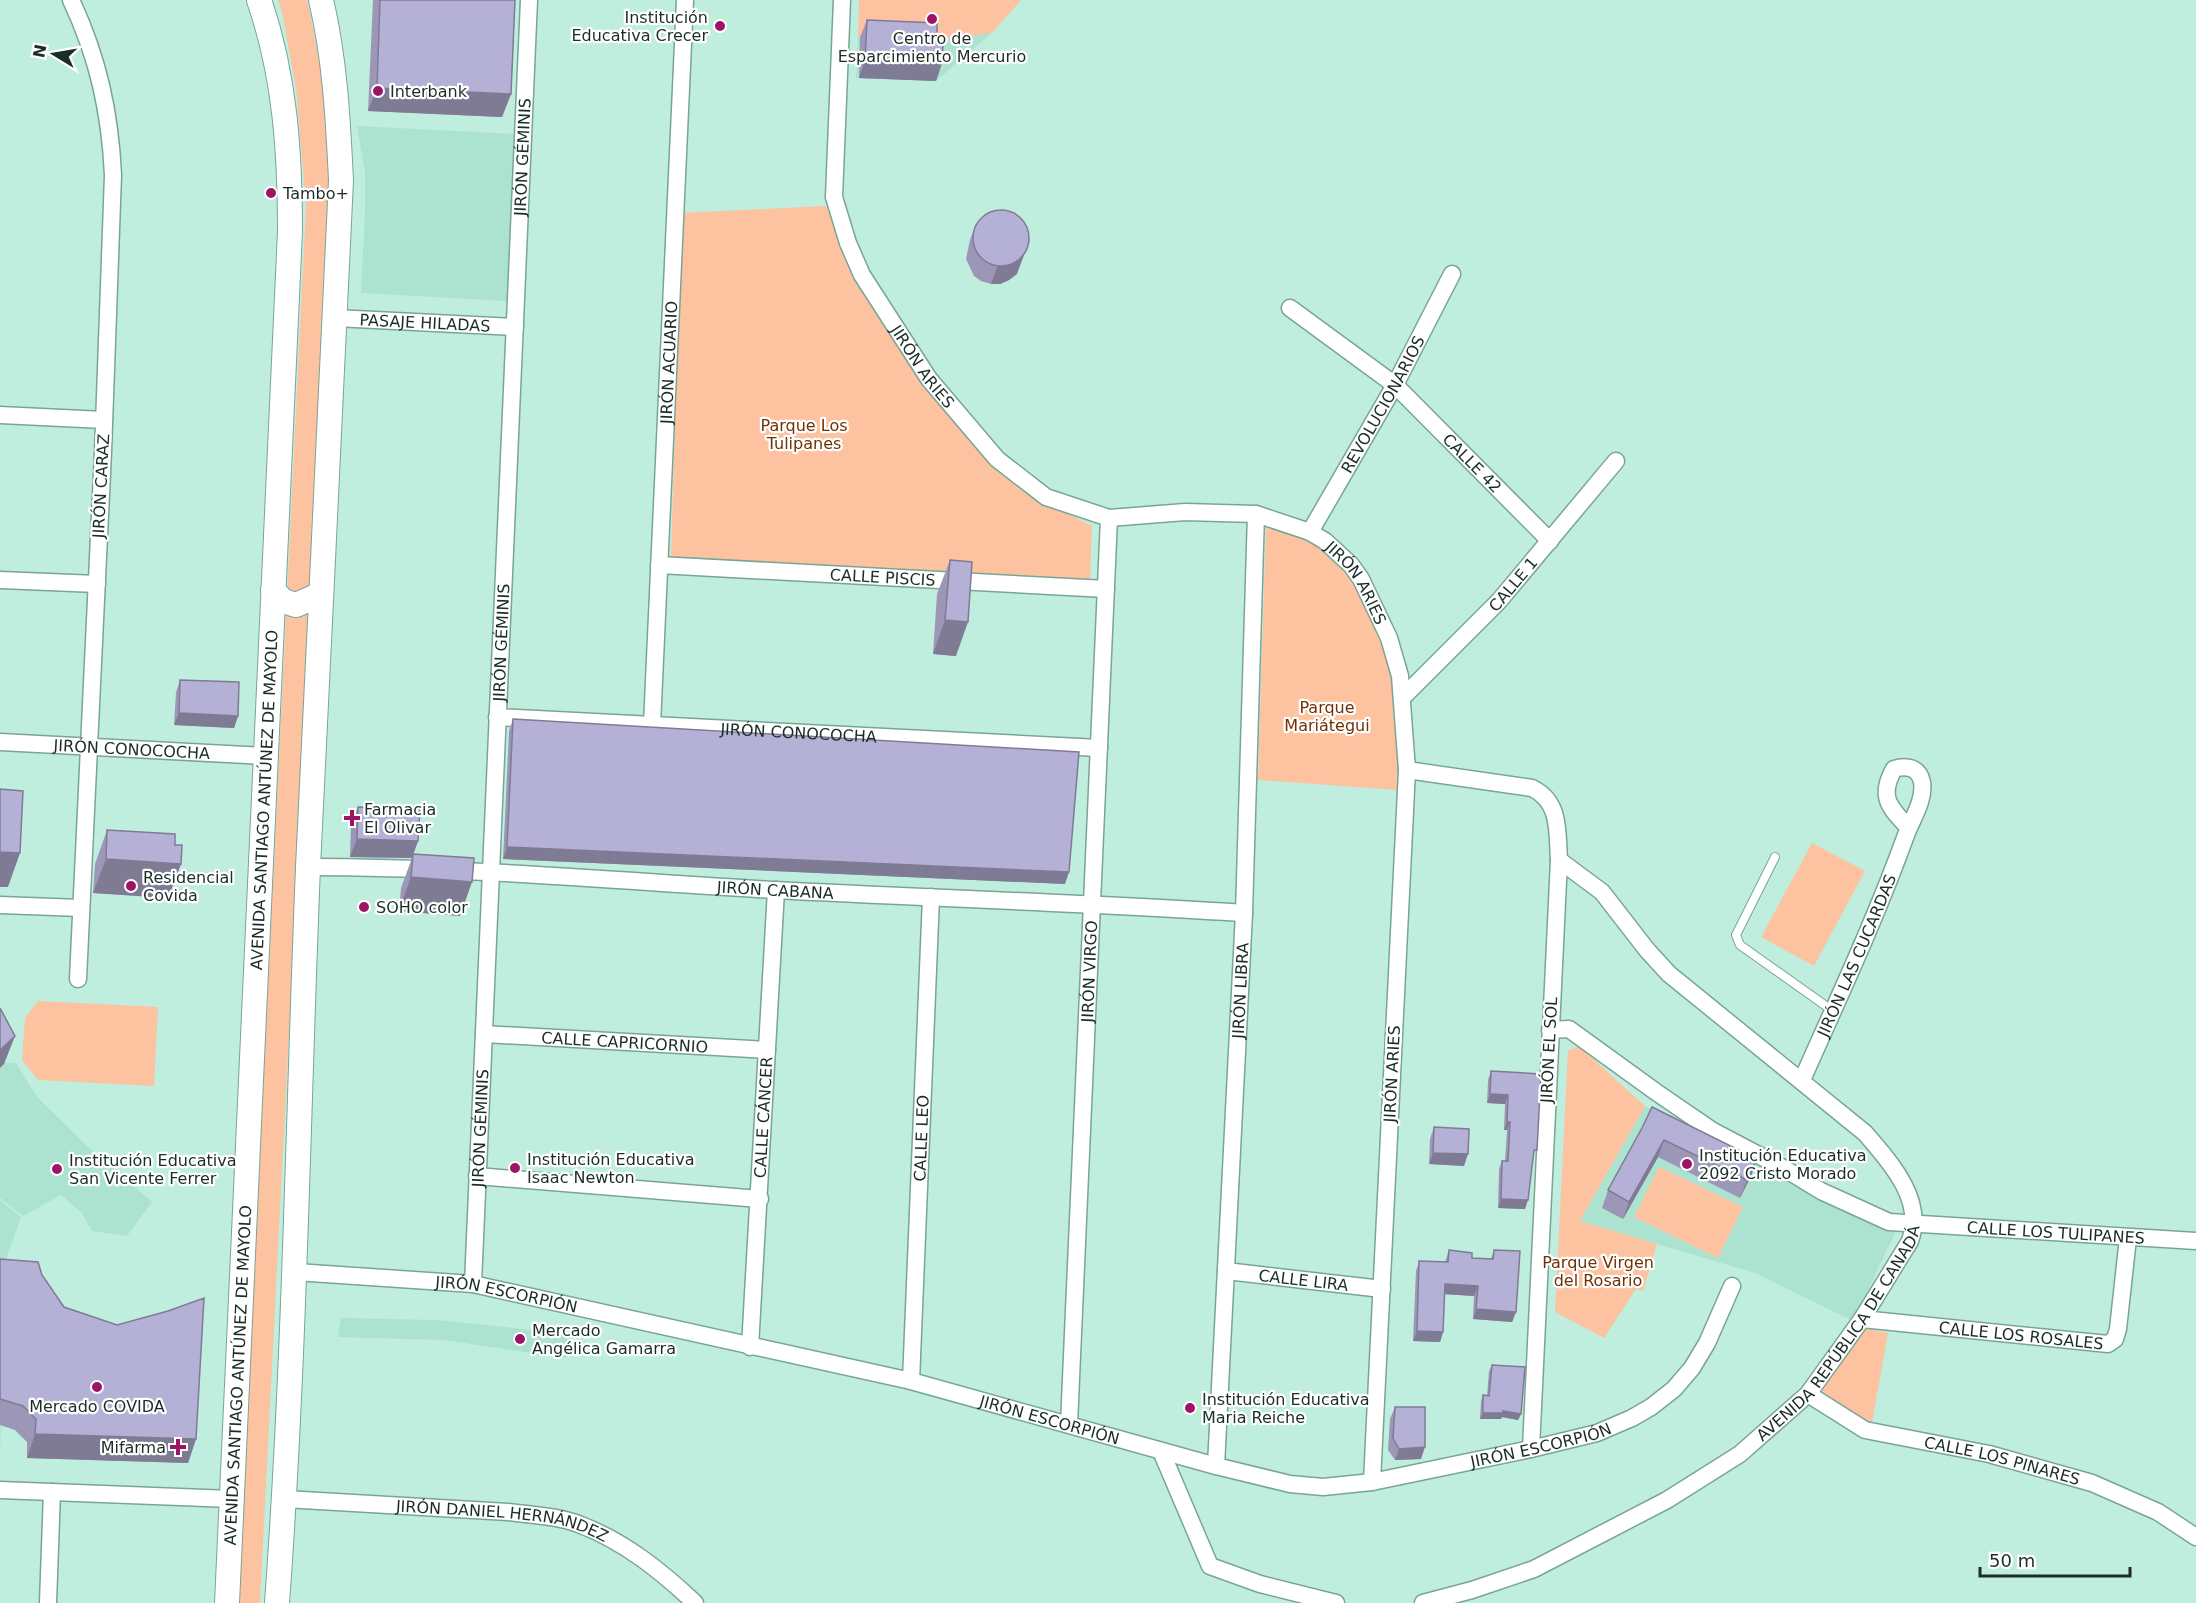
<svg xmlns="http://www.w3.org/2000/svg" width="2196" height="1603" font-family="'DejaVu Sans',sans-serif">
<rect width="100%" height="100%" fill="#c0eede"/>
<path fill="#ace2d0" d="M992,33L936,81L856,78L858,37L930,41Z
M357,126L515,134L507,301L361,293L365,210V172Z
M0,1052L6,1063H16L37,1097L85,1144L152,1202L127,1236L92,1231L82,1213L61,1195L23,1216L0,1198Z
M1645,1106L1896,1231L1853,1321L1755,1273L1580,1221Z
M0,1200L21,1217L7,1256L0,1454Z
M341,1318L436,1320L572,1334L566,1358L444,1340L338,1337Z"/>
<path fill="#fdc2a0" d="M278,0H306L309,7L326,98L332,188L260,1603H238L306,205L296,88L282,12Z
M859,0H1021L992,33L930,41L858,37Z
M826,206L855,269L911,362L1049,505L1092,526L1090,580L671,559L681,213Z
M1266,526L1288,529L1319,548L1349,576L1373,621L1392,675L1397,731L1398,790L1258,780Z
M1812,843L1865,871L1814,966L1761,937Z
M38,1001L158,1007L154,1086L38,1080L22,1060L25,1018Z
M1579,1046L1645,1106L1580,1221L1657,1244L1643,1291L1636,1289L1604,1338L1555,1312L1568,1051Z
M1659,1167L1743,1207L1718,1258L1634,1217Z
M1863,1328L1888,1333L1872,1423L1820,1394L1859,1329Z"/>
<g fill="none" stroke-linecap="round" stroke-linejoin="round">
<defs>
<path id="service" d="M1775,857L1736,935L1740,945L1833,1011"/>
<g id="minor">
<path d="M71,0C98,57 110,112 113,175L103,452L78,979"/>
<path id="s1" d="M842,0L834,197L848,243L862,275L929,379L997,459L1046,497L1109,518L1185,512L1256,514L1310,532L1325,541L1351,565L1361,579L1389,638L1400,676L1407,770L1372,1482"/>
<path id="s2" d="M1290,308L1395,385L1550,541"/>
<path id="s3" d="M335,318L515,327"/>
<path d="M0,415L104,420"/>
<path id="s4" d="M1310,532L1395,385L1452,274"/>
<path id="s5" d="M659,565L1106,589"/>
<path d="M0,580L97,584"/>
<path id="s6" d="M1402,698L1499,601L1616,461"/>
<path id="s7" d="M497,717L1099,748"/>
<path id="s8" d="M652,725L685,0"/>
<path id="s9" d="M0,742L264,756"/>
<path d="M1407,770L1532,788C1561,802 1557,832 1559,860L1531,1449"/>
<path id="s10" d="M308,867C464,867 619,881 774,890C930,898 1087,903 1244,913"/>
<path d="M0,905L81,908"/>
<path id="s11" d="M1550,1030L1569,1029L1656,1092L1713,1131L1785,1169L1821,1191L1889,1222L2196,1241"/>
<path id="s12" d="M484,1034L767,1050"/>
<path id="s13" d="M1802,1080C1838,999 1876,918 1906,835C1912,819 1925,800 1922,782C1919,767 1906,765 1894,769C1878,797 1890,808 1909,828"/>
<path d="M477,1176L760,1199"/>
<path id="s14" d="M1226,1271L1382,1289"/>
<path id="s15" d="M296,1272L473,1284L911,1381L1216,1466L1290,1484L1323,1487L1372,1482L1531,1449L1597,1433L1632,1418L1651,1407L1674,1389L1692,1368L1707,1343L1732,1286"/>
<path id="s16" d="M473,1284L529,0"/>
<path id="s17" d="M1862,1319L2108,1344L2115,1339L2118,1329L2128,1238"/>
<path id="s18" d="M750,1347L776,890"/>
<path id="s19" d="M911,1381L931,897"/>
<path id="s20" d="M1808,1394L1865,1430L1989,1454L2092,1483L2158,1512L2196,1537"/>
<path id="s21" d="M1069,1424L1109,518"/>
<path d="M1161,1451L1210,1566L1260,1584L1336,1603"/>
<path id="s22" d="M1216,1466L1244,913L1256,514"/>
<path d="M0,1490L231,1499"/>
<path id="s23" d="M285,1499L508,1512C532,1515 558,1516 581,1525C625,1542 661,1571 695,1603"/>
<path d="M48,1603L52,1492"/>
<path id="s24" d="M1423,1603L1472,1590L1534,1569L1667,1500L1740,1454L1808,1394L1862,1319L1910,1241C1925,1200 1890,1162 1865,1133L1669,974L1647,950L1602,892L1559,860"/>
</g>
<g id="secondary">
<path d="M273,590L283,601L296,605L321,594"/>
<path id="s25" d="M227,1603L290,231C290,152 285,75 259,0"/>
<path d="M277,1603C295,1358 298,1112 308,867C318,638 332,409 341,180C338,120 335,59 321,0"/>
</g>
</defs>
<use href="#service" stroke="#79a595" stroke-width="10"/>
<use href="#minor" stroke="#79a595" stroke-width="19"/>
<use href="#secondary" stroke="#79a595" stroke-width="26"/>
<use href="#service" stroke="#fff" stroke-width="8"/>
<use href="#minor" stroke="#fff" stroke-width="16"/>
<use href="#secondary" stroke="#fff" stroke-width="24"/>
</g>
<path fill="#9c97b7" d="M373,0H515L511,94L502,117L368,111Z
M867,20L937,42L942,63L936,81L859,78L860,37Z
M976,223L1017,274L1009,280L1000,284H991L981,281L974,276L966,259L970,240Z
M950,560L956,656L933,654L937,594Z
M180,680L238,716L234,728L174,725L176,692Z
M513,719L1065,884L503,859L509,731Z
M358,807L418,841L413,854L460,916L399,911L401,888L412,858L350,857L351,825Z
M107,830L175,845L181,864L168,898L93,893L95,864Z
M1491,1071L1541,1074L1533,1159L1525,1209L1498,1208L1499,1169L1502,1161H1505L1507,1130H1504L1505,1104L1487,1103L1488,1080Z
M1434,1127L1464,1166L1429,1164L1430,1139Z
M1642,1128L1751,1176L1740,1198L1658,1157L1623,1219L1602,1208L1608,1190Z
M1449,1250L1472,1258L1491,1259L1494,1250L1516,1312L1512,1322L1473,1319L1474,1296L1445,1294L1443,1332L1440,1342L1413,1341L1416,1271L1419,1261L1445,1262Z
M0,1259L42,1275L64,1307L196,1439L188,1463L27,1458V1442L15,1430L0,1425Z
M1492,1365L1521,1414L1518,1420L1502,1417L1501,1419H1480L1481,1401L1483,1395L1487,1396L1489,1371Z
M1395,1407L1421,1459L1395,1460L1388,1450L1390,1419Z"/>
<path fill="#7f7b95" d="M865,60L942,63L936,81L859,78Z
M377,88L511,94L502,117L368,111Z
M1030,239L1017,274L1009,280L1000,284H991L997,267Z
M945,620L968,622L956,656L933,654Z
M179,713L238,716L234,728L174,725Z
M357,839L418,841L412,858L350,857Z
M507,847L1069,872L1065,884L503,859Z
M0,852L20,853L8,887H0Z
M106,859L181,864L168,898L93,893Z
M411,877L472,882L460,916L399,911Z
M15,1036L4,1064L0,1068V1050Z
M1490,1094L1508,1095L1505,1104L1487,1103Z
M1507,1122H1510L1507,1130H1504Z
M1664,1140L1658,1157L1623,1219L1629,1202Z
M1433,1153L1468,1154L1464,1166L1429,1164Z
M1757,1159L1751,1176L1740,1198L1747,1180Z
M1501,1199L1528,1200L1525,1209L1498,1208Z
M1445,1284L1478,1286L1474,1296L1442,1294Z
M1476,1309L1516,1312L1512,1322L1473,1319Z
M1417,1331L1443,1332L1440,1342L1413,1341Z
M1503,1411L1521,1414L1518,1420L1502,1417L1501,1419H1480L1483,1413Z
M35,1434L196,1439L188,1463L27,1458Z
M1425,1447L1421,1459L1395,1460L1399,1449Z"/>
<path fill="#b5b0d5" stroke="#7f7b95" stroke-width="1.5" d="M380,0H515L511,94L377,88Z
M867,20L937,23V42L943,43L942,63L865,60Z
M973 238a28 28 0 1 1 56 0a28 28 0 1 1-56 0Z
M950,560L972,562L968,622L945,620Z
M180,680L239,682L238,716L179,713Z
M513,719L1079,752L1069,872L507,847Z
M0,789L23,791L20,853L0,852Z
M358,807L420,809L418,841L357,839Z
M107,830L175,834V845H182L181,864L106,859Z
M413,854L474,858L472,882L411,877Z
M0,1008L15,1036L0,1050Z
M1491,1071L1541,1074L1537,1150H1534L1528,1200L1501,1199L1502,1161H1508L1510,1122H1507L1508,1095L1490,1094Z
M1652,1107L1757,1159L1747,1180L1664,1140L1629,1202L1608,1190L1642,1128Z
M1434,1127L1469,1129L1468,1154L1433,1153Z
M1449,1250L1472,1253V1258L1493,1259L1494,1250L1520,1251L1516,1312L1476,1309L1478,1286L1445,1284L1443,1332L1417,1331L1419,1261L1448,1262Z
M0,1259L38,1262L42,1275L64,1307L117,1325L168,1311L204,1298L196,1439L35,1434L36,1419L23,1406L0,1399Z
M1492,1365L1525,1367L1521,1414L1503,1411V1413H1483V1395L1489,1396Z
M1395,1407H1425V1447L1399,1449L1393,1438Z"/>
<g fill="#9c1565" stroke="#fff" stroke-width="2">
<circle cx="932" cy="19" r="6"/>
<circle cx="720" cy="26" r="6"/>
<circle cx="378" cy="91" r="6"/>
<circle cx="271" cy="193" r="6"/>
<path d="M349 809h6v6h6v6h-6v6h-6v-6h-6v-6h6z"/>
<circle cx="131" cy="886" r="6"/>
<circle cx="364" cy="907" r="6"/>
<circle cx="1687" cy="1164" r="6"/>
<circle cx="515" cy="1168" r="6"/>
<circle cx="57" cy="1169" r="6"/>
<circle cx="520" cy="1339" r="6"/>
<circle cx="97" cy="1387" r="6"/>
<circle cx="1190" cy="1408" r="6"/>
<path d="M175 1438h6v6h6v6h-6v6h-6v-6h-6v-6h6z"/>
</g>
<g text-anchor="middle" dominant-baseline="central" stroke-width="4.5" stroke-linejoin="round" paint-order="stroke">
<g font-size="16" fill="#1b2d27" stroke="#fff" text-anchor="start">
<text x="708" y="17" text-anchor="end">Institución<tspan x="708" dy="18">Educativa Crecer</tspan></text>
<text x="932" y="38" text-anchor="middle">Centro de<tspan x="932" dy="18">Esparcimiento Mercurio</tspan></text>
<text x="390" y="91">Interbank</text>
<text x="283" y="193">Tambo+</text>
<text x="364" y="809">Farmacia<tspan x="364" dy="18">El Olivar</tspan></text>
<text x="143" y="877">Residencial<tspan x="143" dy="18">Covida</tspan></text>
<text x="376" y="907">SOHO color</text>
<text x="1699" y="1155">Institución Educativa<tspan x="1699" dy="18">2092 Cristo Morado</tspan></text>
<text x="527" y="1159">Institución Educativa<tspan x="527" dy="18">Isaac Newton</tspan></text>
<text x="69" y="1160">Institución Educativa<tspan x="69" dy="18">San Vicente Ferrer</tspan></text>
<text x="532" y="1330">Mercado<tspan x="532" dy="18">Angélica Gamarra</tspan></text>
<text x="1202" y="1399">Institución Educativa<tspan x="1202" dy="18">Maria Reiche</tspan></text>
<text x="97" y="1406" text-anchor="middle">Mercado COVIDA</text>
<text x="166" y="1447" text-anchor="end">Mifarma</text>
</g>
<g font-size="16" fill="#1b2d27" stroke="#fff">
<text stroke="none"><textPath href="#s16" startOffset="1128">JIRÓN GÉMINIS</textPath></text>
<text stroke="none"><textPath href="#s3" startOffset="90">PASAJE HILADAS</textPath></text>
<text stroke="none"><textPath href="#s8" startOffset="363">JIRÓN ACUARIO</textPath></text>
<text stroke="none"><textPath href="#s1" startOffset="390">JIRÓN ARIES</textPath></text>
<text stroke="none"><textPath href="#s4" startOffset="147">REVOLUCIONARIOS</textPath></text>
<text stroke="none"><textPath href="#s2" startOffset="240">CALLE 42</textPath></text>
<text transform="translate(101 486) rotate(-87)">JIRÓN CARAZ</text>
<text stroke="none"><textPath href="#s5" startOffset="224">CALLE PISCIS</textPath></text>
<text stroke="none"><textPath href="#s1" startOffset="912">JIRÓN ARIES</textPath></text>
<text stroke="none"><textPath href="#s6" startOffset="159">CALLE 1</textPath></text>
<text stroke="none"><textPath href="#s16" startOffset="642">JIRÓN GÉMINIS</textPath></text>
<text stroke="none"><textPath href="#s7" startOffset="302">JIRÓN CONOCOCHA</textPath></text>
<text stroke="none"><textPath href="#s9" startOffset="132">JIRÓN CONOCOCHA</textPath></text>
<text stroke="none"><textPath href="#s25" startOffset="804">AVENIDA SANTIAGO ANTÚNEZ DE MAYOLO</textPath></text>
<text stroke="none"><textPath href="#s10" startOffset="468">JIRÓN CABANA</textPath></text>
<text stroke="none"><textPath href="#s13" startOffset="136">JIRÓN LAS CUCARDAS</textPath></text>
<text stroke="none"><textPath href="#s21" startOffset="453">JIRÓN VIRGO</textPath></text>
<text stroke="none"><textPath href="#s22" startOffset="476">JIRÓN LIBRA</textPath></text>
<text stroke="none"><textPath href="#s12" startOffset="141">CALLE CAPRICORNIO</textPath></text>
<text transform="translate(1549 1050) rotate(-87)">JIRÓN EL SOL</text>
<text transform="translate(1392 1074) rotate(-87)">JIRÓN ARIES</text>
<text stroke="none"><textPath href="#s18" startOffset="230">CALLE CÁNCER</textPath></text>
<text stroke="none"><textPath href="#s16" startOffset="156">JIRÓN GÉMINIS</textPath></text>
<text stroke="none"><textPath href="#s19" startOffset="243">CALLE LEO</textPath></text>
<text stroke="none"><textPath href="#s11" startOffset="561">CALLE LOS TULIPANES</textPath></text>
<text stroke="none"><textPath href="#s14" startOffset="78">CALLE LIRA</textPath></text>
<text stroke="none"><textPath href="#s15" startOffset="212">JIRÓN ESCORPIÓN</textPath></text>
<text stroke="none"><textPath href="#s24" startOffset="510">AVENIDA REPÚBLICA DE CANADÁ</textPath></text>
<text stroke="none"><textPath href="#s17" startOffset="160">CALLE LOS ROSALES</textPath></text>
<text stroke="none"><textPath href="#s25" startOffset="228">AVENIDA SANTIAGO ANTÚNEZ DE MAYOLO</textPath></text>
<text stroke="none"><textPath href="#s15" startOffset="770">JIRÓN ESCORPIÓN</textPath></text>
<text stroke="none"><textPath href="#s15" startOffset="1274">JIRÓN ESCORPIÓN</textPath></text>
<text stroke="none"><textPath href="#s20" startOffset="208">CALLE LOS PINARES</textPath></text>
<text stroke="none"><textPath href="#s23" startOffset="219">JIRÓN DANIEL HERNÁNDEZ</textPath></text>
</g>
<g font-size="16" fill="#6e3203" stroke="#fff">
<text x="804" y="425">Parque Los<tspan x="804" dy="18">Tulipanes</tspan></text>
<text x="1327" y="707">Parque<tspan x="1327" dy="18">Mariátegui</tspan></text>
<text x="1598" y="1262">Parque Virgen<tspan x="1598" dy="18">del Rosario</tspan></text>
</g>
</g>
<g transform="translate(54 54) rotate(281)" stroke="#ffffff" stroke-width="4.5" paint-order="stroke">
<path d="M0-4.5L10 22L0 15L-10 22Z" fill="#1b2d27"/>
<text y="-9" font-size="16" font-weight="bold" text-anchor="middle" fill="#1b2d27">N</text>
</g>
<path d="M1980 1567v9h150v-9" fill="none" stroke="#1b2d27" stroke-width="3"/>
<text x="1989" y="1567" font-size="18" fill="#1b2d27" stroke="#ffffff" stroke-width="4.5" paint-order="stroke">50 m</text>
</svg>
